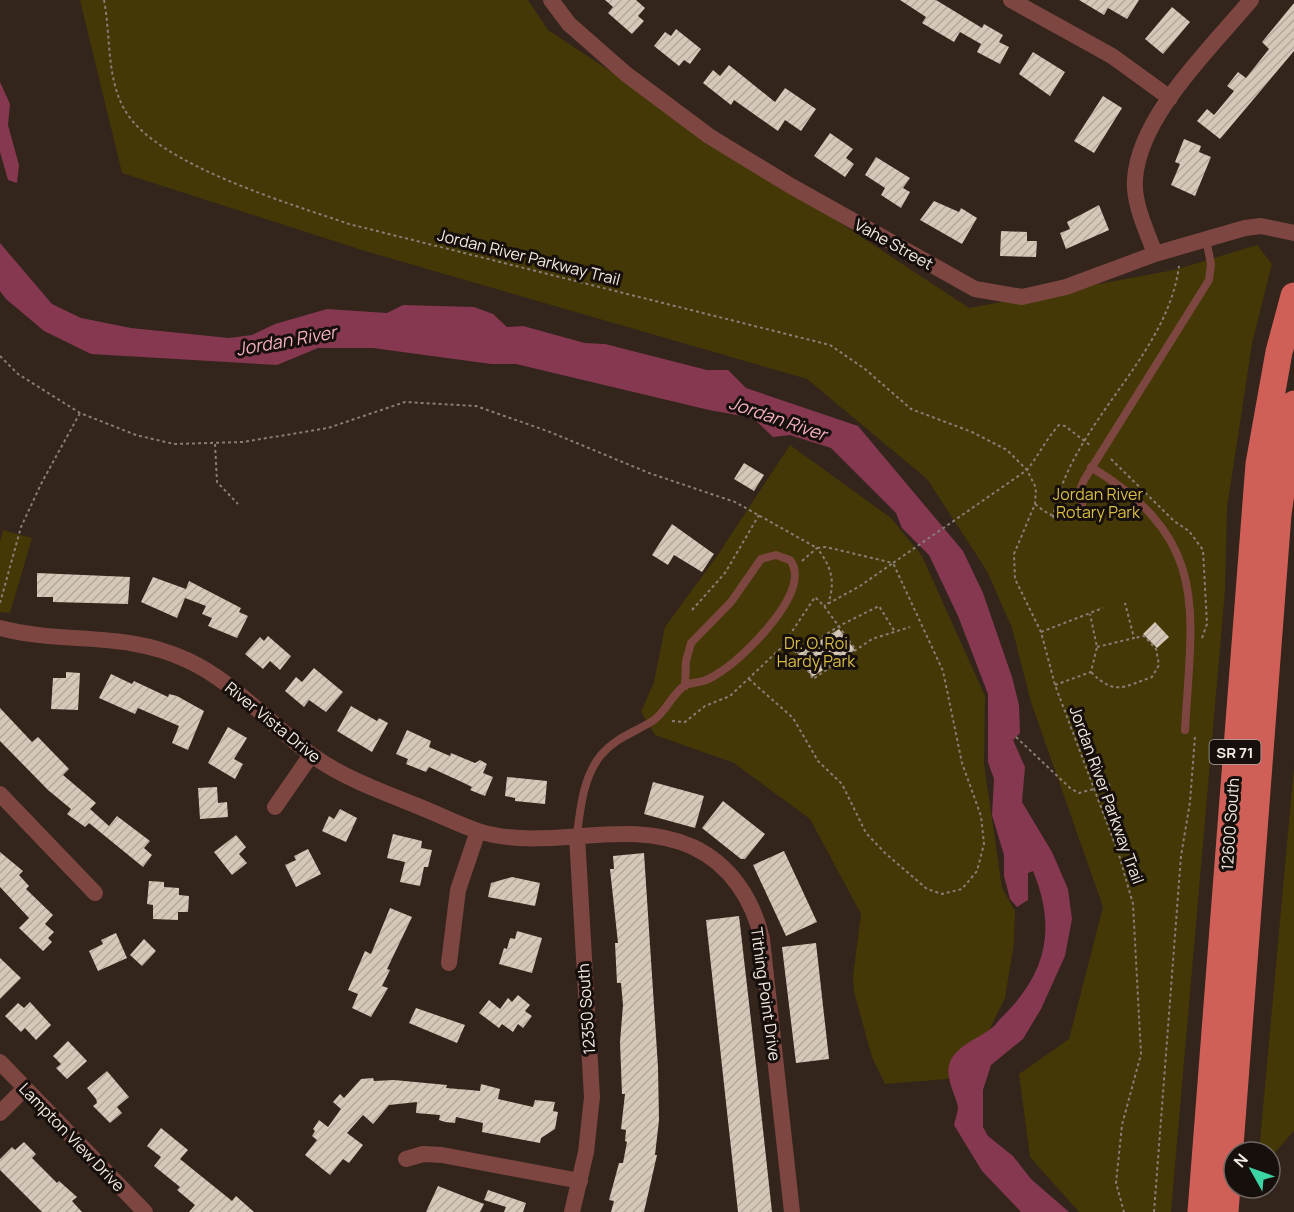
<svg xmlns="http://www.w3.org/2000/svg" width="1294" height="1212" font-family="Manrope,sans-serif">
<defs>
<pattern id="building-hatch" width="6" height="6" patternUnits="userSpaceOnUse" patternTransform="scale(1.5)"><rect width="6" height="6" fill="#d5c8b8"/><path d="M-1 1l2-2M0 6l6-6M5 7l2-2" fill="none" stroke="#b2a89b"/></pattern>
</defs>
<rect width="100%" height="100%" fill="#33241c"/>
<path fill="#433806" d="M80,0H528L548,30L969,308L1174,270L1257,245L1272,264L1252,344L1227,508L1225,591L1171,1212H1079L1030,1157L1019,1074L1069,1039L1103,907L1031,702L1012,628L987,571L927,479L807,379L365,251L122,173Z
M790,445L891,518L922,556L985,696L984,764L1002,888L1015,911L1014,943L1005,998L984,1041L965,1052L948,1079L885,1084L872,1057L854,992L853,976L861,914L810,819L734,763L655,735L641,712L654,682L665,627L717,556Z
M3,530L32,538L10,613L0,612V542Z
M1294,767V1131L1270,1158V1152H1259Z"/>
<path fill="#853850" d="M0,82L10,104L8,125L19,165L17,183L8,180L0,152Z
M0,243L52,304L81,318L131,328L229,338L252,335L275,324L327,309L387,313L403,305L474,307L493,314L507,327L523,326L585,343L605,344L707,370H728L746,388L858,426L963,551L983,593L1012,677L1019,705L1020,733L1013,740L1025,767L1022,802L1052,852L1068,889L1072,919L1065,956L1041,1009L1023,1039L991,1065L983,1090V1127L988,1136L1013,1156L1031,1179L1069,1212H1021L982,1171L954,1125C955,1120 958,1112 958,1107C956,1095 944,1077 950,1062C957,1045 980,1038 993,1027C997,1024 998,1020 1002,1017C1046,974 1057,929 1033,871L1028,873V900L1017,907L1010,899L1004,876V855L992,815L994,779L988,762V694L958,616L929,555L902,528L896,513L831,448L790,435L773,437L753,418L709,410L516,364H491L373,348H318L277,365L91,354L44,331L6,299L0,291Z"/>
<path fill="url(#building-hatch)" d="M605,0H636L645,8L638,16L644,21L632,34L608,13L613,7Z
M900,0H936L982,28L984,24L1003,35L999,42L1009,47L1000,64L977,52L981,44L960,32L954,42L922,23L926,17Z
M1079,0H1139L1127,19L1108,8L1104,15Z
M1294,3V51L1220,139L1197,121L1207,109L1214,115L1234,91L1227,86L1238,72L1246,78L1269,49L1262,42Z
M1172,7L1190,22L1163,54L1145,39Z
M676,29L701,49L690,64L684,60L679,66L654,46L665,32L671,36Z
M1033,52L1065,72L1050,96L1019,74Z
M729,65L775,102L785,88L816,109L801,131L785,120L778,131L734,100L731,105L703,83L713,70L720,76Z
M1103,96L1122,108L1094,153L1074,141Z
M830,133L853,149L846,158L854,164L845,177L814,156Z
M1184,139L1201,146L1199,152L1211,157L1195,196L1171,185L1180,164L1175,162Z
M876,157L910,178L903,188L910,192L901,208L881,195L885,188L865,175Z
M934,201L959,212L961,208L977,218L962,244L920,220Z
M1099,205L1109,230L1066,249L1060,233L1070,229L1067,222Z
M1001,231L1027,232V241H1037L1036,257L1000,256Z
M744,463L764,475L754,491L734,479Z
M672,524L714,554L702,572L674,555L668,565L652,555Z
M37,573L130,577L128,604L53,602V597H37Z
M153,577L186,589L189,581L241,608L239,612L248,616L237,638L208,626L212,618L202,614L206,606L185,598L177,618L141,602Z
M1155,622L1169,637L1157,648L1143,634Z
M839,629L855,650L812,677L798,654Z
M268,636L291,656L280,670L270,661L263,669L245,654L260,637L264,641Z
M314,668L343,692L326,712L309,700L304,707L285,691L296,677L302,682Z
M66,672L80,673L78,710L51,709L53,678H66Z
M111,674L132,684L134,681L168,697L169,694L177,696L204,711L188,750L172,743L179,726L138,708L135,714L99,698Z
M351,706L377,721L379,718L388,723L372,752L337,731Z
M0,708L32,742L38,737L69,769L63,775L96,803L90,809L109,826L117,816L150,841L144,848L152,855L143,867L89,823L85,827L67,814L71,809L48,790L0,741Z
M228,727L247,738L234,759L243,764L235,779L208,763Z
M407,730L431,741L429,747L450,756L451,753L475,763L480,760L487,764L483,773L493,777L485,796L470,790L472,787L464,783L429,767L426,772L406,764L408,759L396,754Z
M507,777L547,781L545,804L515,801V798L505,796Z
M653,782L704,796L695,828L644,814Z
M217,787L218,803L227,802L228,817L200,819L198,788Z
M723,801L765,834L745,859H741L702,828Z
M340,809L357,818L346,842L322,831L329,816L334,819Z
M393,834L422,841L421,848L432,850L428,867H424L420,886L400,882L405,862L387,858Z
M236,835L246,847L239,854L247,863L232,875L214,852Z
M308,849L321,874L296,887L285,865L296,860L294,856Z
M784,851L817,922L786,936L753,865Z
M0,852L23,871L19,875L29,886L26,889L53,915L45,924L54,932L48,938L52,942L43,951L19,928L29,918L0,887Z
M644,853L658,1067L659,1120L655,1155H657L644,1212H611L614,1201L609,1200L619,1163H623L627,1142L625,1141L626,1130L621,1129L625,1094H622L620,1042L623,1005L621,983H617L615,943H618L610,869H614L613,856Z
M512,877L540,883L535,906L488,897L491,883Z
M149,881L164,882V887L179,888V895L189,896L188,912H178V920L153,919V905L147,904Z
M390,908L412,917L387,969L390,970L382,986L388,988L371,1017L352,1008L358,994L348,990L365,951L371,954Z
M739,916L752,1029L772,1212H738L706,920Z
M517,931L542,938L532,973L499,964L504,948L507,949L510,938L515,939Z
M116,933L127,958L98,971L89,951L103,944L101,940Z
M144,939L156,951L142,966L130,955Z
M816,943L829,1059L796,1063L782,947Z
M0,958L21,978L0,999Z
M518,995L530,1005L525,1011L532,1016L523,1028L518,1024L513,1032L502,1024L499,1028L479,1013L489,1000L500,1009L508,998L512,1002Z
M30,1002L51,1025L36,1040L25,1028L21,1032L5,1016L18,1003L24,1008Z
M416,1008L465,1025L457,1043L409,1023Z
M68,1041L87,1061L67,1079L56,1068L61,1064L53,1056Z
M107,1071L129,1097L117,1107L122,1113L110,1123L93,1106L97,1103L96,1099L87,1088Z
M373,1078L374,1081L394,1080L447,1085L446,1088L470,1090L480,1091L481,1084L500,1089L498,1099L533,1107L535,1100L555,1102L553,1111L558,1112L555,1129L541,1138L540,1143L482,1132L483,1123L456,1117L455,1123L445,1122L439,1120L440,1115L416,1113L417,1102L389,1105L373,1124L363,1115L347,1133L363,1145L349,1163L343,1159L330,1175L305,1155L317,1140L312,1136L315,1131L313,1129L319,1120L328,1127L341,1109L333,1102L340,1094L344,1098L361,1079Z
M161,1128L188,1150L180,1159L232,1201L236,1196L254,1212H189L195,1205L177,1190L180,1187L154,1166L161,1157L147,1146Z
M24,1142L36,1154L32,1158L57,1183L59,1181L77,1197L72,1201L82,1212H42L0,1170V1159L12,1147L15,1150Z
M438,1186L484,1204L480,1212H426Z
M488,1190L526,1203L523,1212H504L506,1207L484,1200Z"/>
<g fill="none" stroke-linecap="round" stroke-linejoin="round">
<path stroke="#8a7d76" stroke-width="2" stroke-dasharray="3 3" stroke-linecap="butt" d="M104,0C111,36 106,80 126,112C158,165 291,204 349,224L830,345L865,369L911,409L972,432L1007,450L1027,470L1036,488L1035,504L1014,554L1015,579L1041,632L1055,685L1119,855L1133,904L1141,1054L1122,1125L1116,1183L1124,1212
M0,356L18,374L80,413L136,435L174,444L243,442L328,428L405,402L476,406L550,432L649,473L735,502L817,548L826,547L893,563L1027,470C1039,455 1046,439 1059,425L1065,426L1091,446
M215,444L217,482L238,504
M1111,459L1174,521L1189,531L1203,550L1207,624L1202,638
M1035,504C1051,517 1058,520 1078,515
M1053,518C1069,424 1167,359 1179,266
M802,561L817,548C831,566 836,581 828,604
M0,603L21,527L42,482L80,413
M692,610L725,573L759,515
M1041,632L1103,608
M784,644L797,653L813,679L872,639L910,627
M1097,647L1134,638L1125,603
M797,653L839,626L879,606L895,632
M1091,672C1115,696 1123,687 1152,677L1159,665L1156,649L1144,636L1134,638
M749,679L793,718L818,761L842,784L866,833L885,853L927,889L942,894L962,889L977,871L984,844L981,816L962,763L943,671L893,563L860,586L824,606
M1055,685L1091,672L1097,647L1090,614
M672,721L685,722L705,706L730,696L781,648L815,597L824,606L856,650
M1016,737L1070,788L1079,793L1112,784
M1154,1212L1181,856L1190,802L1195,736"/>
<path stroke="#7d4641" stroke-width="8" d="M1091,467C1211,540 1192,608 1185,730
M1082,504L1079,492L1084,480L1209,280L1211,264L1206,239
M577,836C580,809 583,777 601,755C616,737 636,732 654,720C666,711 672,695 684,686C690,682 700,683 706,680C712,678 717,674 722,671C746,655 813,590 790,560L776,555L761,559L731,602L691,643L686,661L685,686"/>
<path stroke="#7d4641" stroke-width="16" d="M551,0L569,24L626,74L709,136L791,186L975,289L1022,297L1066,287L1155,254L1245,228L1261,226L1294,233
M1011,0L1112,56L1170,98
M1155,254C1147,231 1133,204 1135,179C1139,116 1211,48 1251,0
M0,628C64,645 123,630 187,660C235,682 270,725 313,756C344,778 380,791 415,805C436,813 457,824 478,831C548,853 625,816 693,847C731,865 753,900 762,939L792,1212
M0,794L95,893
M275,807L311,755
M449,963L458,890L478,831
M0,1062L145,1212
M0,1113L25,1088
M406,1159L423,1154L442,1155L580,1181
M572,1212L586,1152L592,1097L577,836"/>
<path stroke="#cf5f57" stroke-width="27" d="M1201,1212L1259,464L1279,352L1294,296
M1225,1212L1278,514L1294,404"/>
</g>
<g text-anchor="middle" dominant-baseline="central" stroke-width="6" stroke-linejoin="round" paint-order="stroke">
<rect fill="#160f0b" stroke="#b1a8a3" stroke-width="1.5" x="1209.5" y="740" width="51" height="24" rx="4.5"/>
<g font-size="15" font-weight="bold" fill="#f4eae4">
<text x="1235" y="752">SR 71</text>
</g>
<g font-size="16" fill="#f4eae4" stroke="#160f0b">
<text transform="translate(894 244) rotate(29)">Vahe Street</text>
<text transform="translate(529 257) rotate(14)">Jordan River Parkway Trail</text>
<text transform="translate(273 722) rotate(39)">River Vista Drive</text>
<text transform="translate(1107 795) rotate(70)">Jordan River Parkway Trail</text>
<text transform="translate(1230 824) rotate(-86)">12600 South</text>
<text transform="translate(766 994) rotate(82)">Tithing Point Drive</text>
<text transform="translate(586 1009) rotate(-94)">12350 South</text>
<text transform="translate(72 1137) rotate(46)">Lampton View Drive</text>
</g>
<g font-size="16" fill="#d9be47" stroke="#160f0b">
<text x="1098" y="494">Jordan River<tspan x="1098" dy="18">Rotary Park</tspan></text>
<text x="816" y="643">Dr. O. Roi<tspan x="816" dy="18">Hardy Park</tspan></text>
</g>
<g font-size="18" font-style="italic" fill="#f4afc1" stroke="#160f0b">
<text transform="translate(286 340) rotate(-10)">Jordan River</text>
<text transform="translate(778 418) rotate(19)">Jordan River</text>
</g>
</g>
<g transform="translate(1252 1170) rotate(310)"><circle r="28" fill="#160f0b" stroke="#6f6762" stroke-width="1.5"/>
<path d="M0-4.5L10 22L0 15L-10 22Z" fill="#3bd4a4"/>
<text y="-9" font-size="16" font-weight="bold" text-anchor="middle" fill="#f4eae4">N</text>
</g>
</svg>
